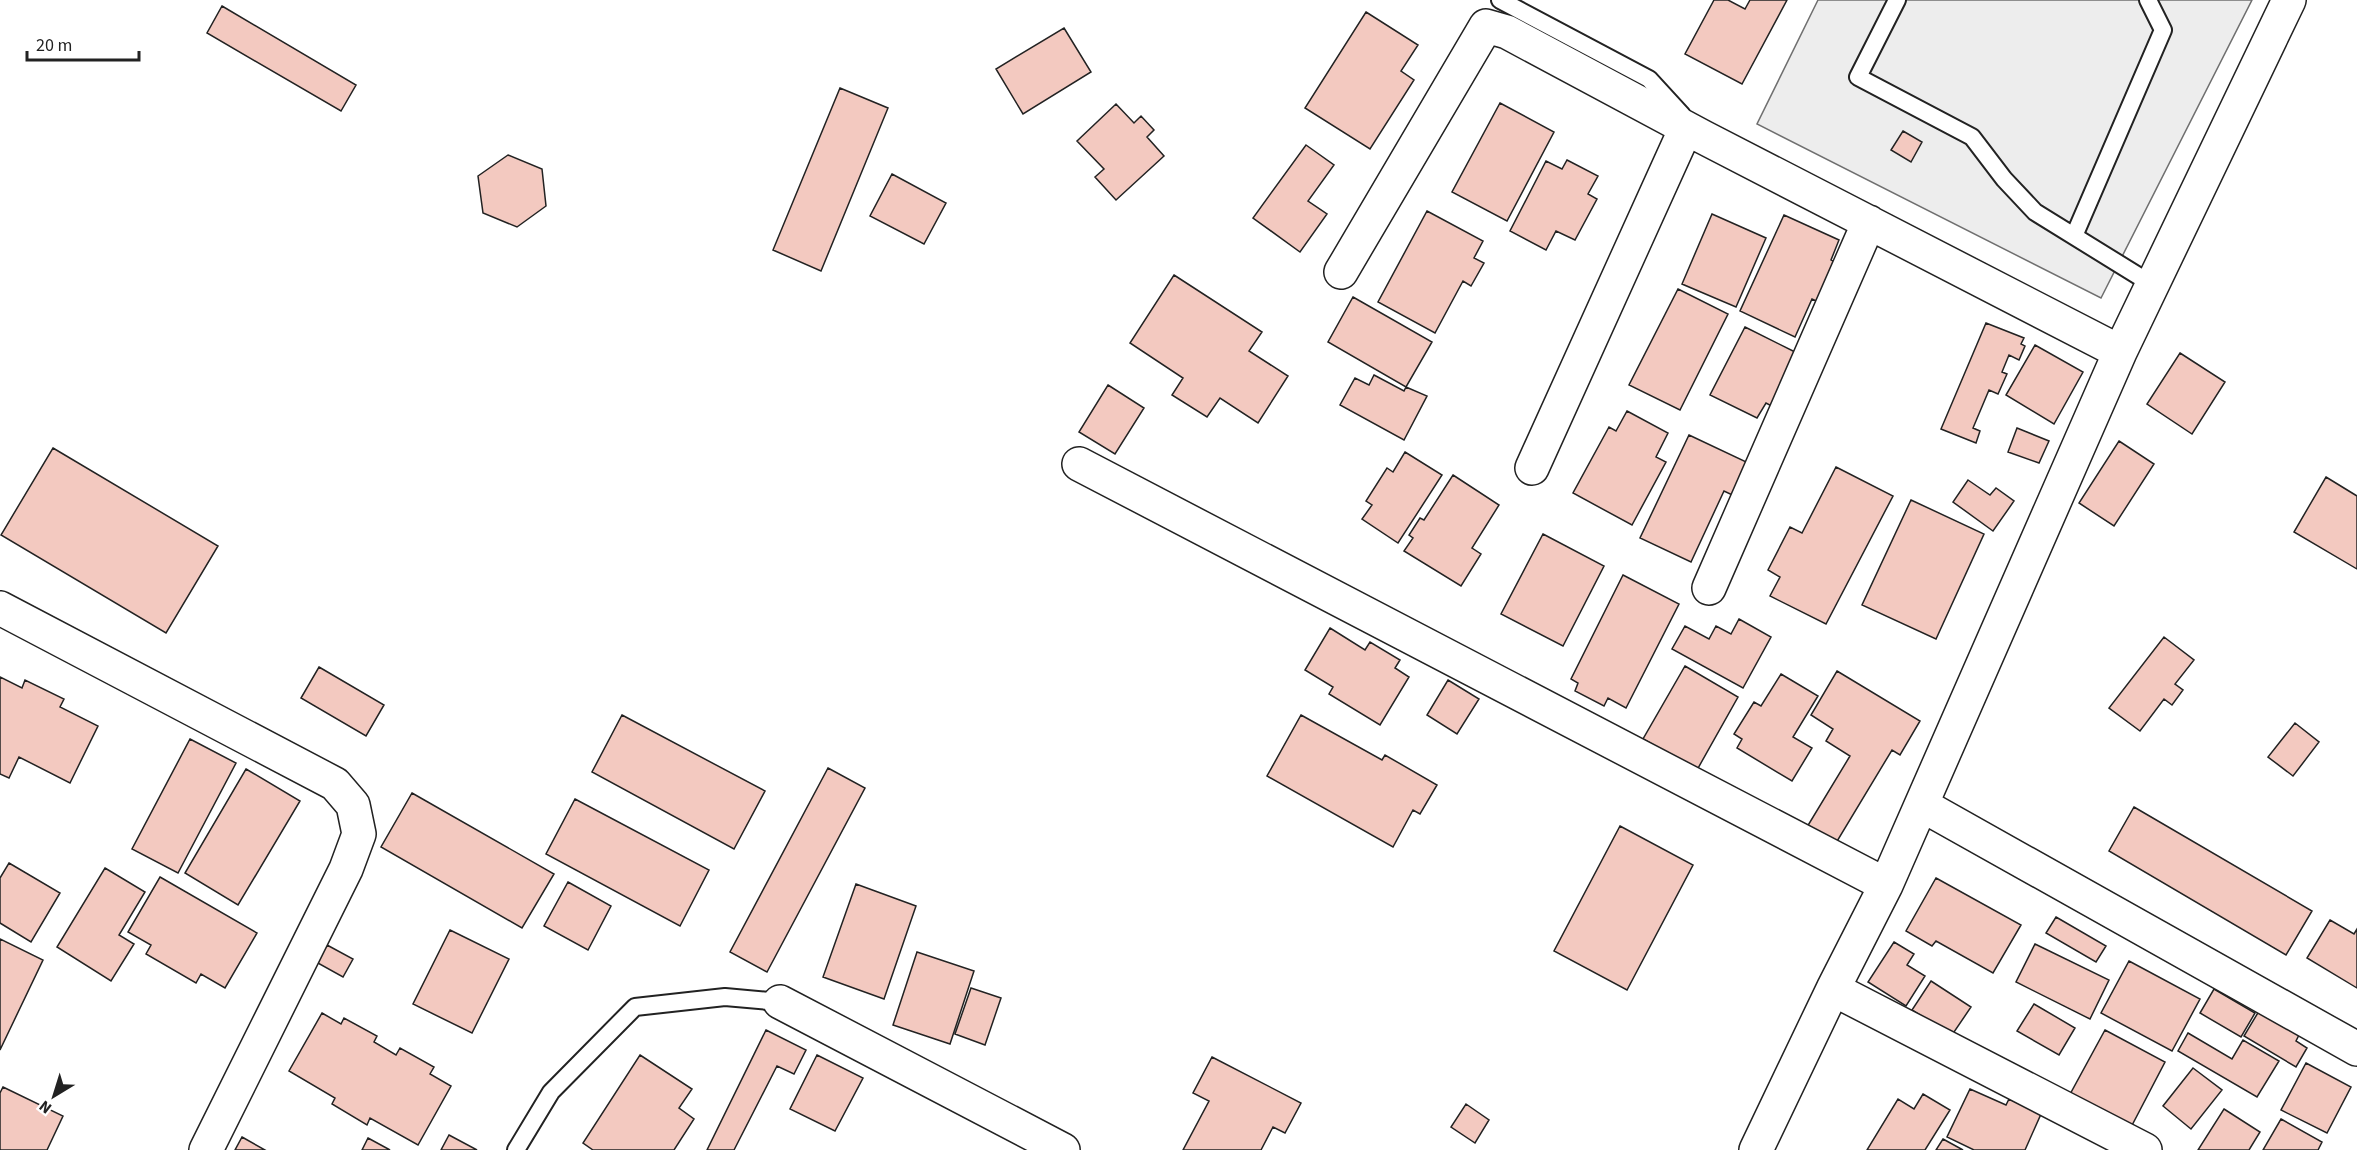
<svg xmlns="http://www.w3.org/2000/svg" width="2357" height="1150" font-family="'Source Sans 3',sans-serif">
<rect width="100%" height="100%" fill="#fff"/>
<path fill="#ededed" stroke="#6f6f6f" stroke-width="1.5" d="M1818,0H2252L2101,298L1757,124Z"/>
<path fill="#f3c9c0" stroke="#222" stroke-width="1.5" d="M1714,0H1728L1745,9L1750,0H1787L1742,84L1685,54Z
M222,6L356,85L341,111L207,33Z
M1366,12L1418,45L1401,71L1414,80L1370,149L1305,108Z
M1064,28L1091,72L1023,114L996,69Z
M840,88L888,108L821,271L773,250Z
M1500,103L1554,132L1507,221L1452,192Z
M1116,104L1134,123L1141,116L1154,130L1147,137L1164,156L1116,200L1095,177L1104,169L1077,141Z
M1903,131L1922,142L1911,162L1891,150Z
M1306,145L1334,165L1308,201L1327,214L1300,252L1253,218Z
M508,155L542,169L546,206L517,227L483,213L478,176Z
M1567,160L1598,176L1588,194L1597,199L1575,240L1556,231L1546,250L1510,231L1546,161L1562,169Z
M892,174L946,203L924,244L870,216Z
M1427,211L1483,241L1474,258L1484,263L1471,286L1463,281L1435,333L1378,302Z
M1712,214L1766,238L1736,307L1682,284Z
M1784,215L1839,240L1831,260L1841,265L1823,304L1812,299L1795,337L1740,311Z
M1174,275L1262,332L1249,351L1288,376L1258,423L1220,398L1207,417L1172,395L1183,378L1130,343Z
M1678,289L1728,314L1680,410L1629,385Z
M1353,297L1432,342L1406,387L1328,342Z
M1986,323L2024,338L2021,344L2025,346L2019,360L2009,355L2002,372L2007,374L1998,394L1989,390L1973,428L1980,431L1976,443L1941,429Z
M1745,327L1797,353L1779,410L1766,403L1757,418L1710,395Z
M2035,345L2083,372L2054,424L2006,395Z
M2180,353L2225,382L2192,434L2147,404Z
M1374,375L1404,391L1406,387L1427,396L1404,440L1340,405L1355,378L1369,385Z
M1108,385L1144,408L1115,454L1079,432Z
M1627,411L1668,433L1656,457L1666,462L1632,525L1573,493L1609,427L1616,431Z
M2017,428L2049,441L2039,463L2008,452Z
M1689,435L1757,467L1743,500L1724,491L1691,562L1640,538Z
M2119,441L2154,464L2114,526L2079,503Z
M53,448L218,546L166,633L1,535Z
M1405,452L1442,475L1398,543L1362,519L1372,505L1366,501L1387,468L1393,472Z
M1836,467L1893,496L1826,624L1770,596L1780,577L1768,570L1790,527L1802,533Z
M1453,475L1499,505L1472,548L1481,554L1461,586L1404,551L1413,538L1409,535L1420,518L1424,520Z
M2326,477L2357,496V569L2294,532Z
M1968,480L1990,495L1996,488L2014,501L1993,531L1953,502Z
M1911,500L1984,534L1936,639L1862,605Z
M1543,534L1604,566L1563,646L1501,614Z
M1623,575L1679,604L1626,708L1608,698L1604,706L1575,691L1578,683L1571,679Z
M1739,619L1771,637L1743,688L1672,649L1685,626L1709,639L1716,626L1731,634Z
M1330,628L1365,650L1370,642L1400,660L1395,668L1409,677L1380,725L1329,694L1333,687L1305,670Z
M2164,637L2194,660L2175,684L2183,690L2172,705L2164,699L2140,731L2109,708Z
M1685,666L1738,697L1697,770L1643,739Z
M319,667L384,705L366,736L301,698Z
M1837,671L1920,721L1900,755L1892,750L1836,843L1807,827L1850,756L1826,741L1833,729L1811,715Z
M1781,674L1818,696L1793,737L1812,748L1792,781L1737,748L1742,739L1734,734L1754,702L1761,706Z
M0,677L22,688L25,680L64,699L60,707L98,726L70,783L19,757L9,778L0,774Z
M1448,680L1479,699L1457,734L1427,715Z
M622,715L765,791L734,849L592,772Z
M1301,715L1382,760L1385,755L1437,785L1420,814L1413,810L1393,847L1267,776Z
M2295,723L2319,742L2293,776L2268,757Z
M190,739L236,763L178,873L132,849Z
M828,768L865,788L767,972L730,952Z
M246,769L300,801L238,905L185,873Z
M412,793L554,874L522,928L381,847Z
M575,799L709,870L680,926L546,854Z
M2134,807L2312,911L2286,955L2109,851Z
M1620,826L1693,865L1627,990L1554,951Z
M9,863L60,893L31,942L0,923V878Z
M105,868L145,892L119,935L134,944L111,981L57,947Z
M160,877L257,933L225,988L201,974L196,983L146,954L151,945L128,932Z
M1936,878L2021,925L1993,973L1936,941L1932,946L1906,931Z
M568,882L611,906L588,950L544,926Z
M856,884L916,906L884,999L823,977Z
M2056,917L2106,946L2096,962L2046,933Z
M2330,920L2354,934L2357,929V988L2307,958Z
M450,930L509,959L472,1033L413,1004Z
M0,939L43,960L0,1050Z
M1894,942L1914,954L1907,965L1925,976L1906,1006L1868,982Z
M2035,944L2109,980L2090,1019L2016,982Z
M327,945L353,959L343,977L316,962Z
M917,952L974,971L950,1044L893,1025Z
M2129,961L2200,999L2172,1051L2101,1013Z
M1931,981L1971,1007L1952,1035L1912,1010Z
M971,988L1001,998L985,1045L955,1034Z
M2214,989L2255,1013L2241,1037L2200,1013Z
M2034,1004L2075,1028L2059,1055L2017,1031Z
M2259,1011L2299,1035L2296,1041L2307,1048L2296,1067L2244,1036Z
M322,1013L341,1024L344,1018L377,1036L374,1042L396,1055L400,1048L434,1067L430,1074L451,1086L418,1145L370,1118L367,1125L332,1104L335,1098L289,1071Z
M766,1030L806,1050L794,1074L777,1066L734,1150H707Z
M2105,1030L2165,1062L2129,1131L2068,1098Z
M2188,1033L2232,1059L2243,1040L2279,1061L2257,1097L2178,1051Z
M640,1055L692,1089L679,1108L694,1119L674,1150H593L583,1143Z
M817,1055L863,1078L835,1131L790,1109Z
M1212,1057L1301,1103L1285,1133L1273,1127L1261,1150H1183L1209,1101L1193,1093Z
M2306,1063L2351,1087L2327,1133L2281,1110Z
M2193,1068L2222,1090L2191,1129L2163,1106Z
M3,1087L63,1116L47,1150H0V1093Z
M1970,1089L2006,1105L2009,1099L2041,1114L2025,1150H1974L1947,1137Z
M1923,1094L1950,1110L1925,1150H1867L1898,1099L1914,1109Z
M1466,1104L1489,1120L1475,1143L1451,1127Z
M2224,1109L2260,1132L2249,1150H2198Z
M2281,1119L2322,1142L2318,1150H2263Z
M449,1135L477,1150H441Z
M242,1137L265,1150H235Z
M368,1138L390,1150H362Z
M1943,1139L1963,1150H1936Z"/>
<g fill="none" stroke-linecap="round" stroke-linejoin="round">
<defs>
<path id="service" d="M1500,0L1649,79L1682,115
M1897,0L1858,77L1972,137L2004,179L2035,212L2153,285
M2074,236L2163,30L2148,0
M516,1150L551,1092L635,1007L725,997L780,1002"/>
<path id="minor" d="M1341,272L1486,26L1507,32L1703,137L2120,352
M1079,464L1886,885
M1532,468L1686,128
M1709,588L1869,222
M0,608L335,784L353,805L359,834L346,869L206,1150
M1922,805L2357,1049
M1833,989L2145,1150
M780,1002L1063,1150
M1756,1150L1833,989L1886,885L2120,352L2289,0"/>
</defs>
<use href="#service" stroke="#222" stroke-width="20"/>
<use href="#minor" stroke="#222" stroke-width="36"/>
<use href="#service" stroke="#fff" stroke-width="16"/>
<use href="#minor" stroke="#fff" stroke-width="33"/>
</g>
<g transform="translate(54 1096) rotate(218)" stroke="#ffffff" stroke-width="4.5" paint-order="stroke">
<path d="M0-4.5L10 22L0 15L-10 22Z" fill="#222222"/>
<text y="-9" font-size="16" font-weight="bold" text-anchor="middle" fill="#222222">N</text>
</g>
<path d="M27 51v9h112v-9" fill="none" stroke="#222222" stroke-width="3"/>
<text x="36" y="51" font-size="18" fill="#222222" stroke="#ffffff" stroke-width="4.5" paint-order="stroke">20 m</text>
</svg>
